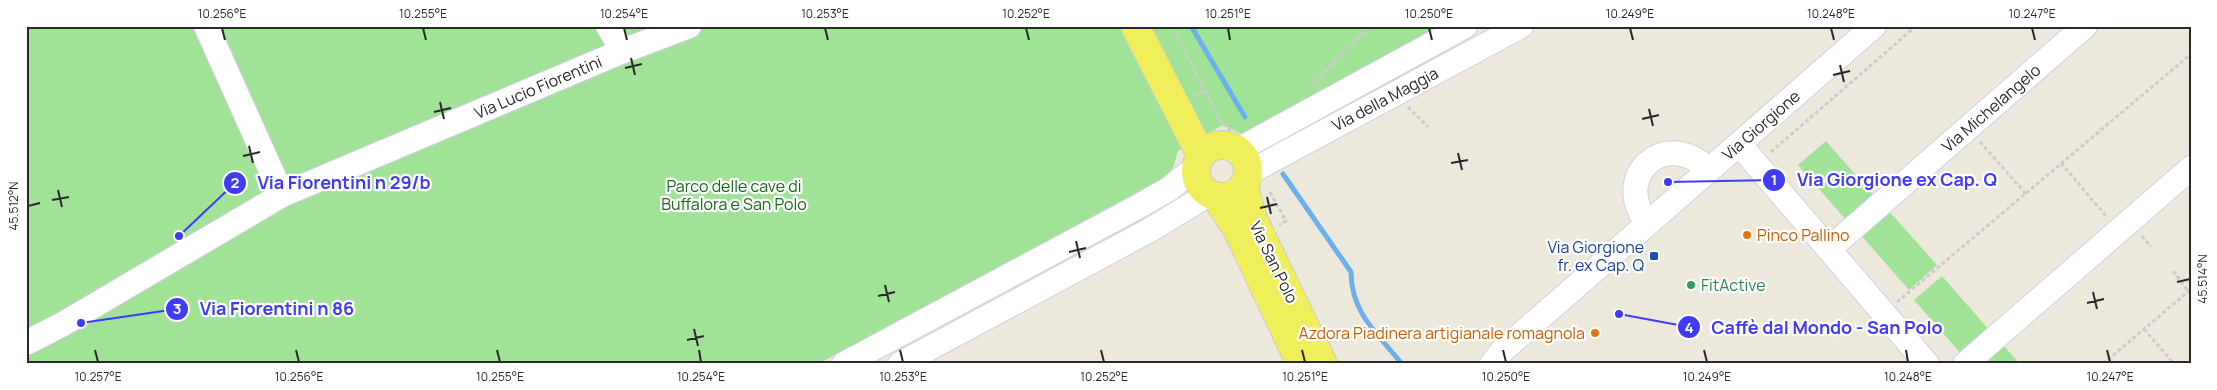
<svg xmlns="http://www.w3.org/2000/svg" width="2217" height="390" font-family="Manrope,sans-serif">
<rect width="100%" height="100%" fill="#ece8db"/>
<path fill="#a0e397" d="M26,26H1443L1242,134L1223,125L1178,151L1173,168L1162,179L818,364H26Z
M1826,141L1875,197L1847,221L1798,165Z
M1888,210L1937,265L1909,290L1860,234Z
M1942,276L1991,332L1963,356L1914,300Z
M2003,345L2020,364H1981Z"/>
<g fill="none" stroke-linecap="round" stroke-linejoin="round">
<path stroke="#6db0ee" stroke-width="5" d="M1191,26L1245,117
M1283,174L1351,272C1351,313 1378,334 1402,364"/>
<defs>
<path id="minor" d="M206,26L282,195
M608,26L623,51
M1739,144L1927,364
M1238,150L1465,26
M1248,173L1521,26
M1647,223C1611,175 1666,127 1709,170
M1829,249L2085,26
M26,343L63,324L282,195L623,51L689,26
M844,364L1141,205L1169,189L1195,168
M900,364L1150,230L1209,194
M1492,364L1503,350L1566,295L1874,26
M1965,364L2191,168"/>
<path id="major" d="M1135,26L1201,155
M1196 171a26 26 0 1 1 52 0a26 26 0 1 1-52 0Z
M1244,186L1252,217L1323,364
M1216,197L1237,229L1301,364"/>
</defs>
<use href="#minor" stroke="#d1d0e2" stroke-width="26"/>
<use href="#major" stroke="#ccc" stroke-width="30"/>
<path stroke="#ccc" stroke-width="3" stroke-dasharray="4 2.5" stroke-linecap="butt" d="M1172,26L1219,119L1229,130H1234
M1311,86L1370,26
M1194,96L1205,91
M1408,107L1428,127
M1980,142L2026,194
M1771,152L1916,26
M2061,163L2106,216
M1270,192L1286,221L1279,225
M2142,236L2151,247
M2173,271L2188,291
M1897,302L2191,54
M2144,329L2174,364
M2103,364L2191,289"/>
<use href="#minor" stroke="#fff" stroke-width="24"/>
<use href="#major" stroke="#f1ee5b" stroke-width="28"/>
</g>
<path fill="none" stroke="#292929" stroke-width="2" d="M222,28L225,40M423,28L426,40M624,28L627,40M825,28L828,40M1026,28L1029,40M1228,28L1230,40M1429,28L1432,40M1630,28L1633,40M1831,28L1834,40M2032,28L2035,40M631,58L635,75M1840,65L1844,82M625,68L642,64M1833,75L1850,71M440,102L444,119M1649,109L1653,126M434,112L451,108M1642,119L1659,115M249,146L253,163M1458,153L1462,170M243,156L260,152M1451,163L1468,160M58,190L62,207M1267,197L1271,214M52,200L69,197M28,206L40,203M1260,208L1277,204M1076,241L1080,258M1069,252L1086,248M2177,282L2190,279M885,285L889,302M2093,292L2097,309M878,296L895,292M2087,303L2104,299M694,329L698,346M687,340L704,336M95,350L98,362M296,350L299,362M497,350L500,362M699,350L701,362M900,350L903,362M1101,350L1104,362M1302,350L1305,362M1503,350L1506,362M1704,350L1707,362M1906,350L1908,362M2107,350L2110,362"/>
<g fill="#e8710a" stroke="#fff" stroke-width="2">
<circle cx="1747" cy="235" r="5"/>
<circle cx="1595" cy="333" r="5"/>
</g>
<rect fill="#1a4fb4" stroke="#fff" stroke-width="2" x="1649" y="251" width="10" height="10" rx="2.5"/>
<circle fill="#2e9e5b" stroke="#fff" stroke-width="2" cx="1691" cy="285" r="5"/>
<g text-anchor="middle" dominant-baseline="central" stroke-width="4.5" stroke-linejoin="round" paint-order="stroke">
<g font-size="16" fill="#292929" stroke="#fff">
<text transform="translate(538 87) rotate(-23)">Via Lucio Fiorentini</text>
<text transform="translate(1385 99) rotate(-28)">Via della Maggia</text>
<text transform="translate(1991 108) rotate(-41)">Via Michelangelo</text>
<text transform="translate(1761 125) rotate(-41)">Via Giorgione</text>
<text transform="translate(1274 262) rotate(64)">Via San Polo</text>
</g>
<g font-size="16" fill="#1a661a" stroke="#fff">
<text x="734" y="186">Parco delle cave di<tspan x="734" dy="18">Buffalora e San Polo</tspan></text>
</g>
<g font-size="16" fill="#c56008" stroke="#fff" text-anchor="start">
<text x="1757" y="235">Pinco Pallino</text>
<text x="1585" y="333" text-anchor="end">Azdora Piadinera artigianale romagnola</text>
</g>
<g font-size="16" fill="#164399" stroke="#fff" text-anchor="end">
<text x="1644" y="247">Via Giorgione<tspan x="1644" dy="18">fr. ex Cap. Q</tspan></text>
</g>
<g font-size="16" fill="#27864d" stroke="#fff" text-anchor="start">
<text x="1701" y="285">FitActive</text>
</g>
</g>
<path fill="none" stroke="#403afa" stroke-width="2" d="M1668 182L1774 180M179 236L235 183M81 323L177 309M1619 314L1689 327"/>
<g fill="#403afa" stroke="#fff" stroke-width="2">
<circle cx="1668" cy="182" r="5"/>
<circle cx="179" cy="236" r="5"/>
<circle cx="81" cy="323" r="5"/>
<circle cx="1619" cy="314" r="5"/>
<circle cx="1774" cy="180" r="12"/>
<circle cx="235" cy="183" r="12"/>
<circle cx="177" cy="309" r="12"/>
<circle cx="1689" cy="327" r="12"/>
</g>
<g font-size="15" text-anchor="middle" font-weight="bold" fill="#fff">
<text x="1774" y="185">1</text>
<text x="235" y="188">2</text>
<text x="177" y="314">3</text>
<text x="1689" y="333">4</text>
</g>
<g font-size="18" text-anchor="middle" font-weight="bold" fill="#403afa" stroke="#fff" stroke-width="4.5" stroke-linejoin="round" paint-order="stroke">
<text x="1897" y="186">Via Giorgione ex Cap. Q</text>
<text x="344" y="189">Via Fiorentini n 29/b</text>
<text x="277" y="315">Via Fiorentini n 86</text>
<text x="1827" y="334">Caffè dal Mondo - San Polo</text>
</g>
<rect width="2217" height="390" fill="none" stroke="#ffffff" stroke-width="55"/>
<rect x="28" y="28" width="2162" height="334" fill="none" stroke="#292929" stroke-width="2"/>
<g font-size="12" text-anchor="middle" fill="#292929">
<text x="222" y="18">10.256°E</text>
<text x="423" y="18">10.255°E</text>
<text x="624" y="18">10.254°E</text>
<text x="825" y="18">10.253°E</text>
<text x="1026" y="18">10.252°E</text>
<text x="1228" y="18">10.251°E</text>
<text x="1429" y="18">10.250°E</text>
<text x="1630" y="18">10.249°E</text>
<text x="1831" y="18">10.248°E</text>
<text x="2032" y="18">10.247°E</text>
<text transform="translate(14 206) rotate(-90)" y="4">45.512°N</text>
<text transform="translate(2203 279) rotate(-90)" y="4">45.514°N</text>
<text x="98" y="381">10.257°E</text>
<text x="299" y="381">10.256°E</text>
<text x="500" y="381">10.255°E</text>
<text x="701" y="381">10.254°E</text>
<text x="903" y="381">10.253°E</text>
<text x="1104" y="381">10.252°E</text>
<text x="1305" y="381">10.251°E</text>
<text x="1506" y="381">10.250°E</text>
<text x="1707" y="381">10.249°E</text>
<text x="1908" y="381">10.248°E</text>
<text x="2110" y="381">10.247°E</text>
</g>
</svg>
